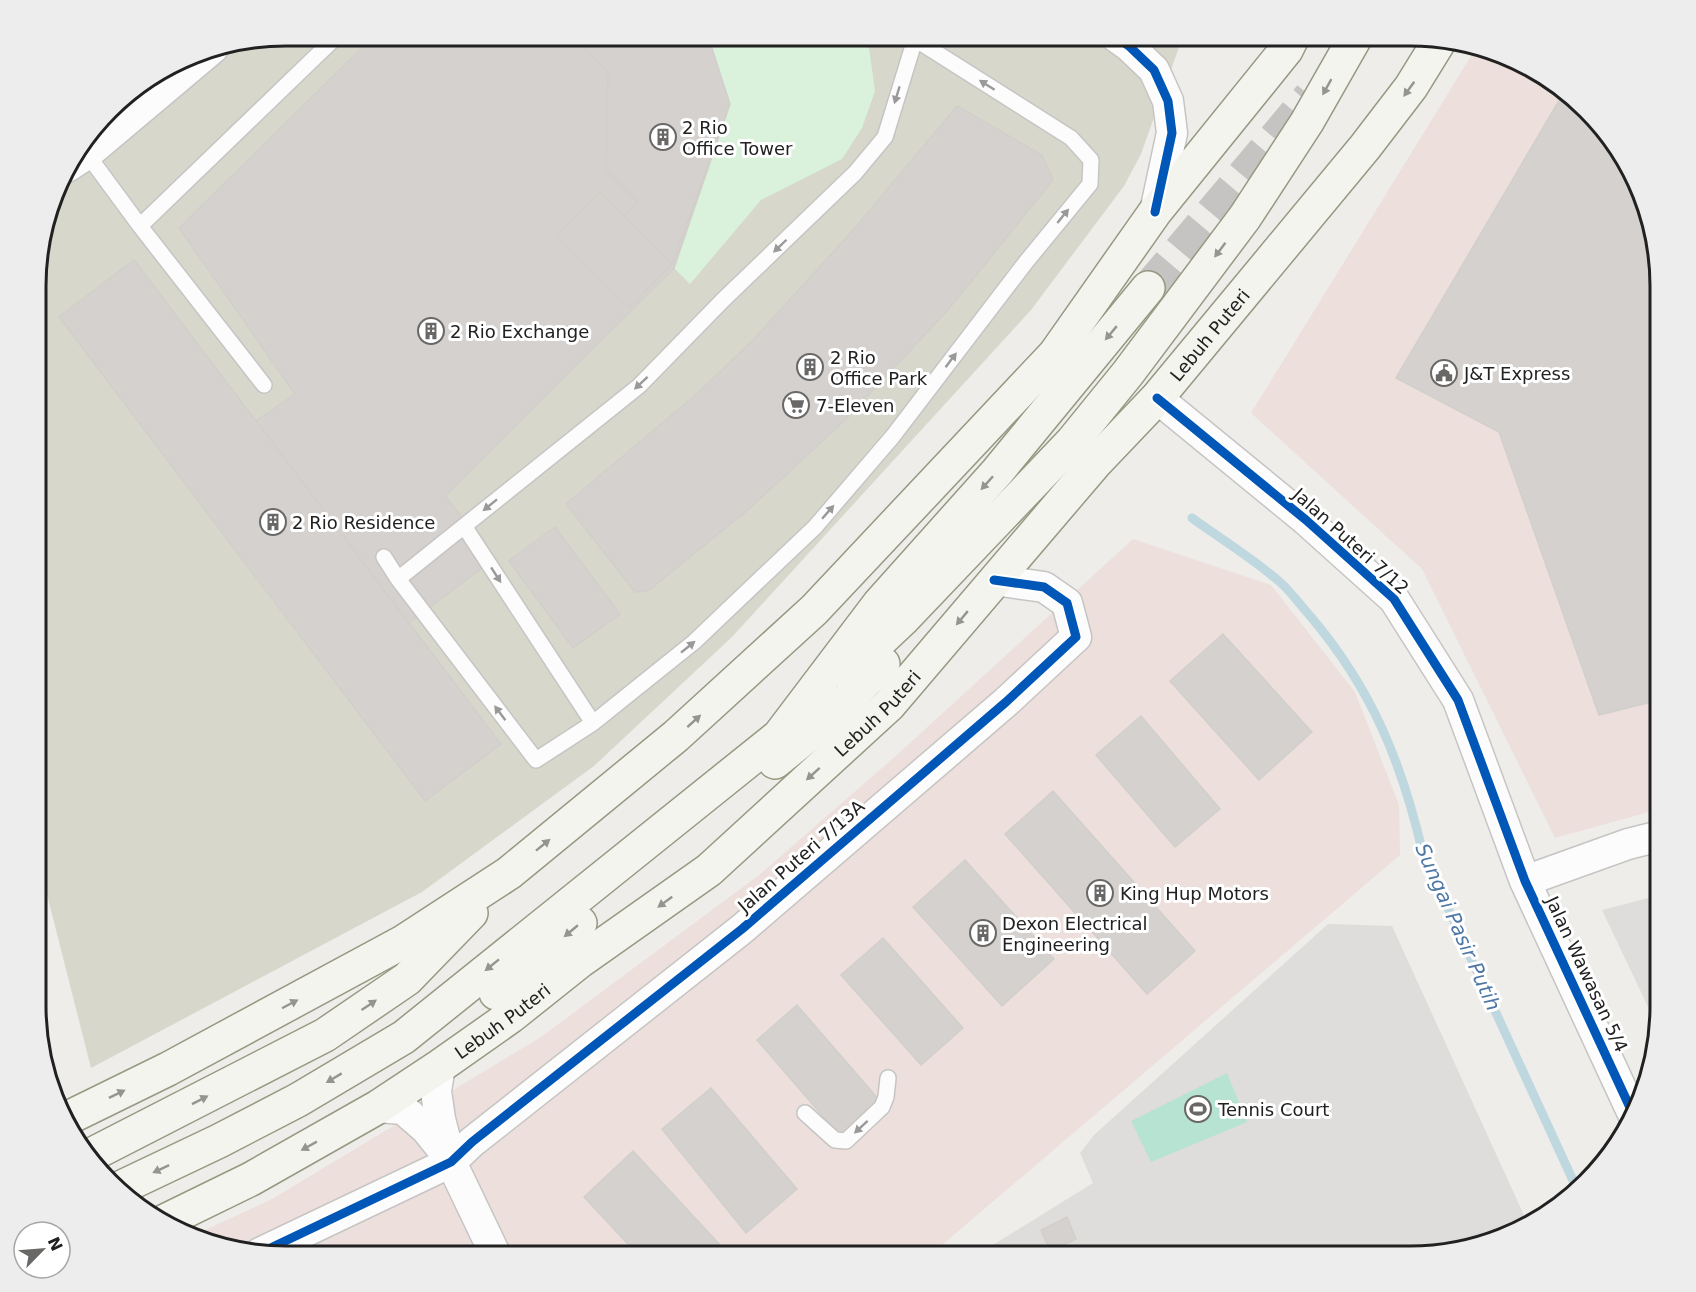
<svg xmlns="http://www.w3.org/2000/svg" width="1696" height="1292" font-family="'DejaVu Sans',sans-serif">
<rect width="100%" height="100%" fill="#efedea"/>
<path fill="#dedddb" d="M1660,895L1659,1022L1658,1028L1602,910Z
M1328,924L1392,926L1528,1224L1520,1230L1410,1256H975L1093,1183L1080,1153L1094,1135Z"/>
<path fill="#ecdfdc" d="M1476,48L1505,55L1574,98L1634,176L1660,286V809L1555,838L1422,569L1251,413Z
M1133,539L1271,585L1355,692L1399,805L1400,855L929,1256L270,1255L190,1237L272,1199L541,1037L759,875L898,754Z"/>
<path fill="#d7d7cc" d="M286,36H1183L1141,154L1124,186L1031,310L732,637L594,766L422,892L91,1068L37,855L38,253L69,161L122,98L206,49Z"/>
<path fill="#daf2db" d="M708,36H849L869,48L875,91L862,128L842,159L761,200L690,284L674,268L730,104Z"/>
<path fill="#b7e3d2" d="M1227,1073L1247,1122L1151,1162L1131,1121Z"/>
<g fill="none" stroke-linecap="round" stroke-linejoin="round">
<path stroke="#bfd8e0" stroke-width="9" d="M1192,518C1221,539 1254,559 1281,583C1292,593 1301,606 1311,617C1372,689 1402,763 1423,854L1576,1187"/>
</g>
<path fill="#d4d1ce" stroke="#d2cfcb" stroke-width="1.5" d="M374,36H708L730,104L674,268L445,496L495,558L409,623L256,421L295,394L179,228Z
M574,36H708L730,104L672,264L624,216L638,202L606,170L608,72Z
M1564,92L1574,98L1634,176L1660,286V700L1599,715L1499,432L1396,378Z
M957,106L1042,155L1053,180L948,310L846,419L749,509L648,591L635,592L566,504L699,392L753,340L855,228Z
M600,192L672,264L629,308L556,235Z
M134,260L501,744L425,801L59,317Z
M555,527L620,614L573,648L509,561Z
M1223,634L1312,732L1259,780L1170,681Z
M1141,716L1220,809L1175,847L1096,755Z
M1053,791L1195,951L1147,994L1005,834Z
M965,860L1054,959L1002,1006L913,907Z
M883,938L963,1028L921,1065L841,975Z
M797,1005L880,1101L840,1136L757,1040Z
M711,1088L797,1189L746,1233L662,1129Z
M633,1151L722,1247L713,1256H639L584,1197Z
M1067,1217L1076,1239L1050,1251L1041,1230Z"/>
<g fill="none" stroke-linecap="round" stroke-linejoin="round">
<path stroke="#c6c4c2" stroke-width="33" stroke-dasharray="33 16" stroke-linecap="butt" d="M1148,288L1310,96"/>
<defs>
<path id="service" d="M87,154L140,226L337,36
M140,226L264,385
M464,526L593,723
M384,557L398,579L536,760L593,723L694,642L815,527L893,436L1026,262L1090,184L1091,160L1071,138L910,36
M398,579L639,386L723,300L855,173L885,137L916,36
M805,1113L835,1140L846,1141L882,1107L886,1097L888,1078"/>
<path id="minor" d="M1115,36L1129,46L1154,70L1168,101L1172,133L1155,212
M67,167L87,154L213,48
M1157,398L1306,520L1394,599L1458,700L1525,881L1633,1114
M1525,881L1628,844L1660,836
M440,1066L436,1091L440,1119L451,1162L496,1256
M378,1107L403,1109L426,1129L446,1154
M260,1253L451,1162L472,1142L742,929L1006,702L1076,637L1067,603L1044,587L994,580"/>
<g id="secondary">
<path d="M847,672L902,620L1072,442L1128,373L1245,217L1307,122L1356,36"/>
<path d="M775,762L829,718L883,664"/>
<path d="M496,993L580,923"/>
<path d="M64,1120L168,1069L403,942L509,873L676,736L814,610L1055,354L1155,212L1286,50L1293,36"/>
<path d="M91,1155L325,1035L407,979L471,913"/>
<path d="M118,1189L219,1141L298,1100L404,1037L779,736L879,604L997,472L1148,288"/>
<path id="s1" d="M165,1221L251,1179L378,1107L440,1066L511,1016L580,961L709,870L889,705L1096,462L1157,398L1365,147L1411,87L1440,40"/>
</g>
</defs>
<use href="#service" stroke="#c6c5c4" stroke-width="18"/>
<use href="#minor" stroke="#c6c5c4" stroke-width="33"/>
<use href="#secondary" stroke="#969882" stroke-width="36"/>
<use href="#service" stroke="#fdfcfc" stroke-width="15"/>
<use href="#minor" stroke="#fdfcfc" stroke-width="30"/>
<use href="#secondary" stroke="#f3f4ed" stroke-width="33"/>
<defs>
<path id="cycleway" d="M1115,36L1129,46L1154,70L1168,101L1172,133L1155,212
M1157,398L1306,520L1394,599L1458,700L1525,881L1633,1114
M260,1253L451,1162L472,1142L742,929L1006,702L1076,637L1067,603L1044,587L994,580"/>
</defs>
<use href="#cycleway" stroke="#fff" stroke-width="13"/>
<use href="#cycleway" stroke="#0057b8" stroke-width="9"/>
</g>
<defs><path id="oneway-solid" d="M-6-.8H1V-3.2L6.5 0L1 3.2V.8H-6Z" transform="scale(1.5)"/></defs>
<g fill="#9a9999">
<use href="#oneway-solid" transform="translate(987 85) rotate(-148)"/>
<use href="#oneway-solid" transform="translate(897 95) rotate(107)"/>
<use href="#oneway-solid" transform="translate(1063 216) rotate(-51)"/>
<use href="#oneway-solid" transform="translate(780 246) rotate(136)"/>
<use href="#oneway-solid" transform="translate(951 360) rotate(-53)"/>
<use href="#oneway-solid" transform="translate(641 383) rotate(137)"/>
<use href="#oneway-solid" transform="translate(490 505) rotate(141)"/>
<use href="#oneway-solid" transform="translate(828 512) rotate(-49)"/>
<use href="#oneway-solid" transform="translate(496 575) rotate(57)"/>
<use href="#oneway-solid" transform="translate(688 647) rotate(-39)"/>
<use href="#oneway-solid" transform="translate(500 713) rotate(-127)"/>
<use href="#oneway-solid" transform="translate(861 1127) rotate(137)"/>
</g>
<g fill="#949591">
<use href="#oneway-solid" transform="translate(1327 87) rotate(119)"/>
<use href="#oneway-solid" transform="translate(1409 89) rotate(126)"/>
<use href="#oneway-solid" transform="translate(1220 250) rotate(127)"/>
<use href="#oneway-solid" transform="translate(1111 333) rotate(130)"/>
<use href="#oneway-solid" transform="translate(987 483) rotate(132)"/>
<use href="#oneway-solid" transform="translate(962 618) rotate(130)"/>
<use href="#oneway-solid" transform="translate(694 721) rotate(-42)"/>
<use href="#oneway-solid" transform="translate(813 774) rotate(138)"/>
<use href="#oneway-solid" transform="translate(543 845) rotate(-39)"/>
<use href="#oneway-solid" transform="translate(665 902) rotate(144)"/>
<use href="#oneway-solid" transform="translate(571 931) rotate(140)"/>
<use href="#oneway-solid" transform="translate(492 965) rotate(141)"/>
<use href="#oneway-solid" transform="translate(290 1004) rotate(-28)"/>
<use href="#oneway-solid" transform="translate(369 1005) rotate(-34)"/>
<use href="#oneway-solid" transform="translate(334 1078) rotate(149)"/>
<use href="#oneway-solid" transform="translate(117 1094) rotate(-26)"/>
<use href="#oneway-solid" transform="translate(200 1100) rotate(-27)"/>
<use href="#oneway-solid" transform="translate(309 1146) rotate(151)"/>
<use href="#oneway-solid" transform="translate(161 1169) rotate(155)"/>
</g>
<defs>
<symbol id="building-ring" viewBox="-11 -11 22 22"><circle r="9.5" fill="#fff" stroke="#696867" stroke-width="1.5"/><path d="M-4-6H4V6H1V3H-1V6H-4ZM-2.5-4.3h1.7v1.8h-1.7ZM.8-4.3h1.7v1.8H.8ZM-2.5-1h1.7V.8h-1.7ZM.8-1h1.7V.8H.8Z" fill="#696867"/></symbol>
<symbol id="civic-ring" viewBox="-11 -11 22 22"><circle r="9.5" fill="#fff" stroke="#696867" stroke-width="1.5"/><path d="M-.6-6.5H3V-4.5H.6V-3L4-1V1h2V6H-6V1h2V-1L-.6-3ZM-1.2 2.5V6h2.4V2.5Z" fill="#696867"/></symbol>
<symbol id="supermarket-ring" viewBox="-11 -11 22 22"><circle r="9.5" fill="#fff" stroke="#696867" stroke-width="1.5"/><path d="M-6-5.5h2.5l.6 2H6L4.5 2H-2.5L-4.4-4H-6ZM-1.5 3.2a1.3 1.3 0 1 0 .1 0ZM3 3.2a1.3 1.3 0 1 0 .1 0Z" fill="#696867"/></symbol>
<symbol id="stadium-ring" viewBox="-11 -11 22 22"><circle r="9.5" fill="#fff" stroke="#696867" stroke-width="1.5"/><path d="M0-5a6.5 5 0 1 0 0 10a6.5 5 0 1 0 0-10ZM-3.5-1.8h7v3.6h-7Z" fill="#696867"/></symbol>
</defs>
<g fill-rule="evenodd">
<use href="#building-ring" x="648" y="122" width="30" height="30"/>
<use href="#building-ring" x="416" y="316" width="30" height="30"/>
<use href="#building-ring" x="795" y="352" width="30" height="30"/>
<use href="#civic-ring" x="1429" y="358" width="30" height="30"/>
<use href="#supermarket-ring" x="781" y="390" width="30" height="30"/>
<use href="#building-ring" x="258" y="507" width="30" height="30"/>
<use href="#building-ring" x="1085" y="878" width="30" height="30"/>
<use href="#building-ring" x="968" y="918" width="30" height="30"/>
<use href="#stadium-ring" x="1183" y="1094" width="30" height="30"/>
</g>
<g text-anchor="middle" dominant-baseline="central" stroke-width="6" stroke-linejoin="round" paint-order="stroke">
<g font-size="18" fill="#212121" stroke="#fff" text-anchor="start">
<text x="682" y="127">2 Rio<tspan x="682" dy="21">Office Tower</tspan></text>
<text x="450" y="331">2 Rio Exchange</text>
<text x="830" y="357">2 Rio<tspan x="830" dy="21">Office Park</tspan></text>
<text x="1464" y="373">J&amp;T Express</text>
<text x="816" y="405">7-Eleven</text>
<text x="292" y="522">2 Rio Residence</text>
<text x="1120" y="893">King Hup Motors</text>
<text x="1002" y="923">Dexon Electrical<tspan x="1002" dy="21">Engineering</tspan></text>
<text x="1218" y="1109">Tennis Court</text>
</g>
<g font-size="18" fill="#212121" stroke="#fff">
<text stroke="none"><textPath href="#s1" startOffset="1383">Lebuh Puteri</textPath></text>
<text transform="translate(1351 541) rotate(42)">Jalan Puteri 7/12</text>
<text stroke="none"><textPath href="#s1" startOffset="879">Lebuh Puteri</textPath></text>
<text transform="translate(801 856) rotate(-41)">Jalan Puteri 7/13A</text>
<text transform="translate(1587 974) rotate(65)">Jalan Wawasan 5/4</text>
<text stroke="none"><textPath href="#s1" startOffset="393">Lebuh Puteri</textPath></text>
</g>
<g font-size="20" font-style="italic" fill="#4e77a5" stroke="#fff">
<text transform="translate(1458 927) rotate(66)">Sungai Pasir Putih</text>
</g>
</g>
<path d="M0 0H1696V1292H0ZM286 46H1410A240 240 0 0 1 1650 286V1006A240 240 0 0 1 1410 1246H286A240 240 0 0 1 46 1006V286A240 240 0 0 1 286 46Z" fill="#ededed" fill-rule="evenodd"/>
<path fill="none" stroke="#212121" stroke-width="3" d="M286 46H1410A240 240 0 0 1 1650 286V1006A240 240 0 0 1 1410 1246H286A240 240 0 0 1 46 1006V286A240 240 0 0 1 286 46Z"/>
<g transform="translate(42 1250) rotate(65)"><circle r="28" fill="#ffffff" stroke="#a6a6a6" stroke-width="1.5"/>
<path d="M0-4.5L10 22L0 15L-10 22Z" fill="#696867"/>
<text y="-9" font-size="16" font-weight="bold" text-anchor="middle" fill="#212121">N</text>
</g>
</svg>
